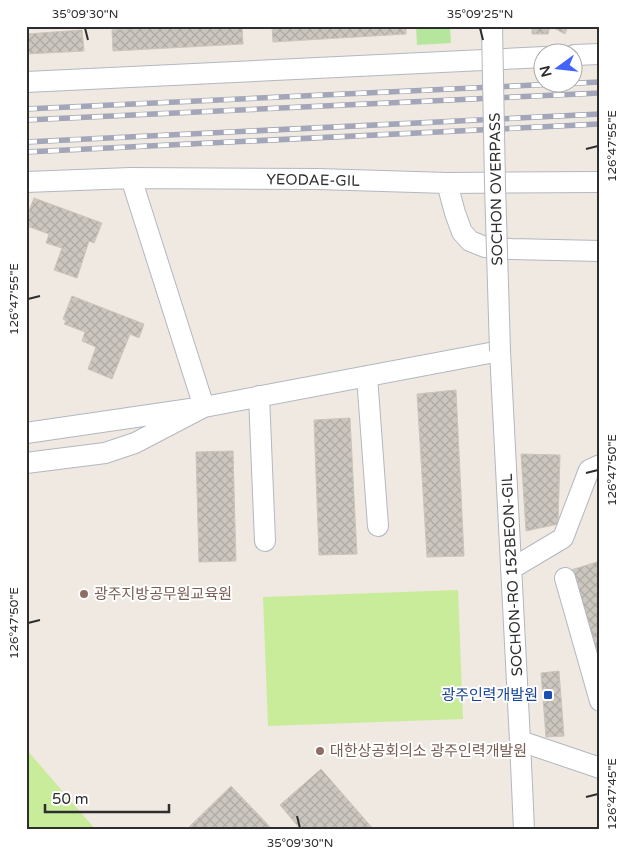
<svg xmlns="http://www.w3.org/2000/svg" width="626" height="856" font-family="'Varela Round','Noto Sans KR',sans-serif">
<defs>
<pattern id="building-cross-hatch" width="8" height="8" patternUnits="userSpaceOnUse" patternTransform="scale(1.25)"><rect width="8" height="8" fill="#cbc7bf"/><path d="M0 0l8 8M0 8l8-8" fill="none" stroke="#afaba4"/></pattern>
</defs>
<rect width="100%" height="100%" fill="#efe9e1"/>
<path fill="#b6e59e" d="M416,26H450L451,43L417,45Z"/>
<path fill="#c9ec9a" d="M458,590L463,719L268,726L263,597Z
M26,749L96,830H26Z"/>
<path fill="url(#building-cross-hatch)" stroke="#cbc5ba" d="M179,26H242L243,44L113,51L112,30Z
M272,26H406V34L273,42Z
M532,26H568L565,34L550,26L548,34H532Z
M82,30L84,51L26,54V34Z
M34,198L102,223L94,243L89,241L77,278L54,270L62,248L46,243L49,234L27,226L29,223L26,222V219Z
M72,296L144,324L139,338L130,334L112,379L88,369L96,347L82,341L85,332L64,324L66,321L63,319Z
M456,390L464,556L427,557L417,394Z
M350,418L357,554L319,555L314,420Z
M233,451L236,561L199,562L196,452Z
M521,454L560,455L558,524L526,531Z
M597,562L600,571V668L571,570Z
M559,671L564,736L546,737L541,673Z
M321,769L374,830H301L280,805Z
M231,786L273,830H186Z"/>
<g fill="none" stroke-linecap="round" stroke-linejoin="round">
<defs>
<path id="minor" d="M574,55L600,54
M26,82L544,57
M26,182L131,178L318,179L447,183L600,182
M447,183L455,213L462,232L470,241L485,247L511,249L600,251
M367,376L378,526
M259,396L265,541
M26,433L204,407L500,351L520,741L524,830
M26,463L105,453L135,443L204,407L131,178
M511,569L563,538L589,470L600,465
M565,578L600,701
M520,741L600,768"/>
</defs>
<use href="#minor" stroke="#b4b7c1" stroke-width="22"/>
<use href="#minor" stroke="#fff" stroke-width="20"/>
<defs>
<path id="rail" d="M26,109L600,82
M26,120L600,93
M26,142L600,114
M26,152L600,124"/>
</defs>
<use href="#rail" stroke="#a3a6b8" stroke-width="5.5"/>
<use href="#rail" stroke="#fff" stroke-width="4" stroke-dasharray="11" stroke-linecap="butt"/>
<defs>
<path id="minor-bridge" d="M492,26L495,185L500,351"/>
</defs>
<use href="#minor-bridge" stroke="#b4b7c1" stroke-width="22" stroke-linecap="butt"/>
<use href="#minor-bridge" stroke="#fff" stroke-width="20"/>
</g>
<path fill="none" stroke="#2e2e2e" stroke-width="2" d="M85,28L88,40M480,28L483,40M586,149L598,146M28,299L40,296M586,473L598,470M28,623L40,620M586,797L598,794M297,816L300,828"/>
<g fill="#8d6e63" stroke="#fff" stroke-width="2">
<circle cx="84" cy="594" r="5"/>
<circle cx="320" cy="751" r="5"/>
</g>
<rect fill="#1a4fb4" stroke="#fff" stroke-width="2" x="543" y="690" width="10" height="10" rx="2.5"/>
<g text-anchor="middle" dominant-baseline="central" stroke-width="4" stroke-linejoin="round" paint-order="stroke">
<g font-size="15" fill="#2e2e2e" stroke="#fff">
<text transform="translate(313 180) rotate(1)">YEODAE-GIL</text>
<text transform="translate(496 189) rotate(-91)">SOCHON OVERPASS</text>
<text transform="translate(512 575) rotate(-93)">SOCHON-RO 152BEON-GIL</text>
</g>
<g font-size="15" fill="#785e54" stroke="#fff" text-anchor="start">
<text x="94" y="594">광주지방공무원교육원</text>
<text x="330" y="751">대한상공회의소 광주인력개발원</text>
</g>
<g font-size="15" fill="#164399" stroke="#fff" text-anchor="end">
<text x="538" y="695">광주인력개발원</text>
</g>
</g>
<rect width="626" height="856" fill="none" stroke="#ffffff" stroke-width="55"/>
<g transform="translate(558 68) rotate(255)"><circle r="24" fill="#ffffff" stroke="#ababab"/>
<path d="M0-4L9 19L0 12L-9 19Z" fill="#4264fb"/>
<text y="-8" font-size="14" font-weight="bold" text-anchor="middle" fill="#2e2e2e">N</text>
</g>
<path d="M45 804v8h124v-8" fill="none" stroke="#2e2e2e" stroke-width="2.5"/>
<text x="52" y="804" font-size="15" fill="#2e2e2e" stroke="#ffffff" stroke-width="4" paint-order="stroke">50 m</text>
<rect x="28" y="28" width="570" height="800" fill="none" stroke="#2e2e2e" stroke-width="2"/>
<g font-size="12" text-anchor="middle" fill="#2e2e2e">
<text x="85" y="18">35°09'30"N</text>
<text x="480" y="18">35°09'25"N</text>
<text transform="translate(612 146) rotate(-90)" y="4">126°47'55"E</text>
<text transform="translate(14 299) rotate(-90)" y="4">126°47'55"E</text>
<text transform="translate(612 470) rotate(-90)" y="4">126°47'50"E</text>
<text transform="translate(14 623) rotate(-90)" y="4">126°47'50"E</text>
<text transform="translate(612 794) rotate(-90)" y="4">126°47'45"E</text>
<text x="300" y="847">35°09'30"N</text>
</g>
</svg>
